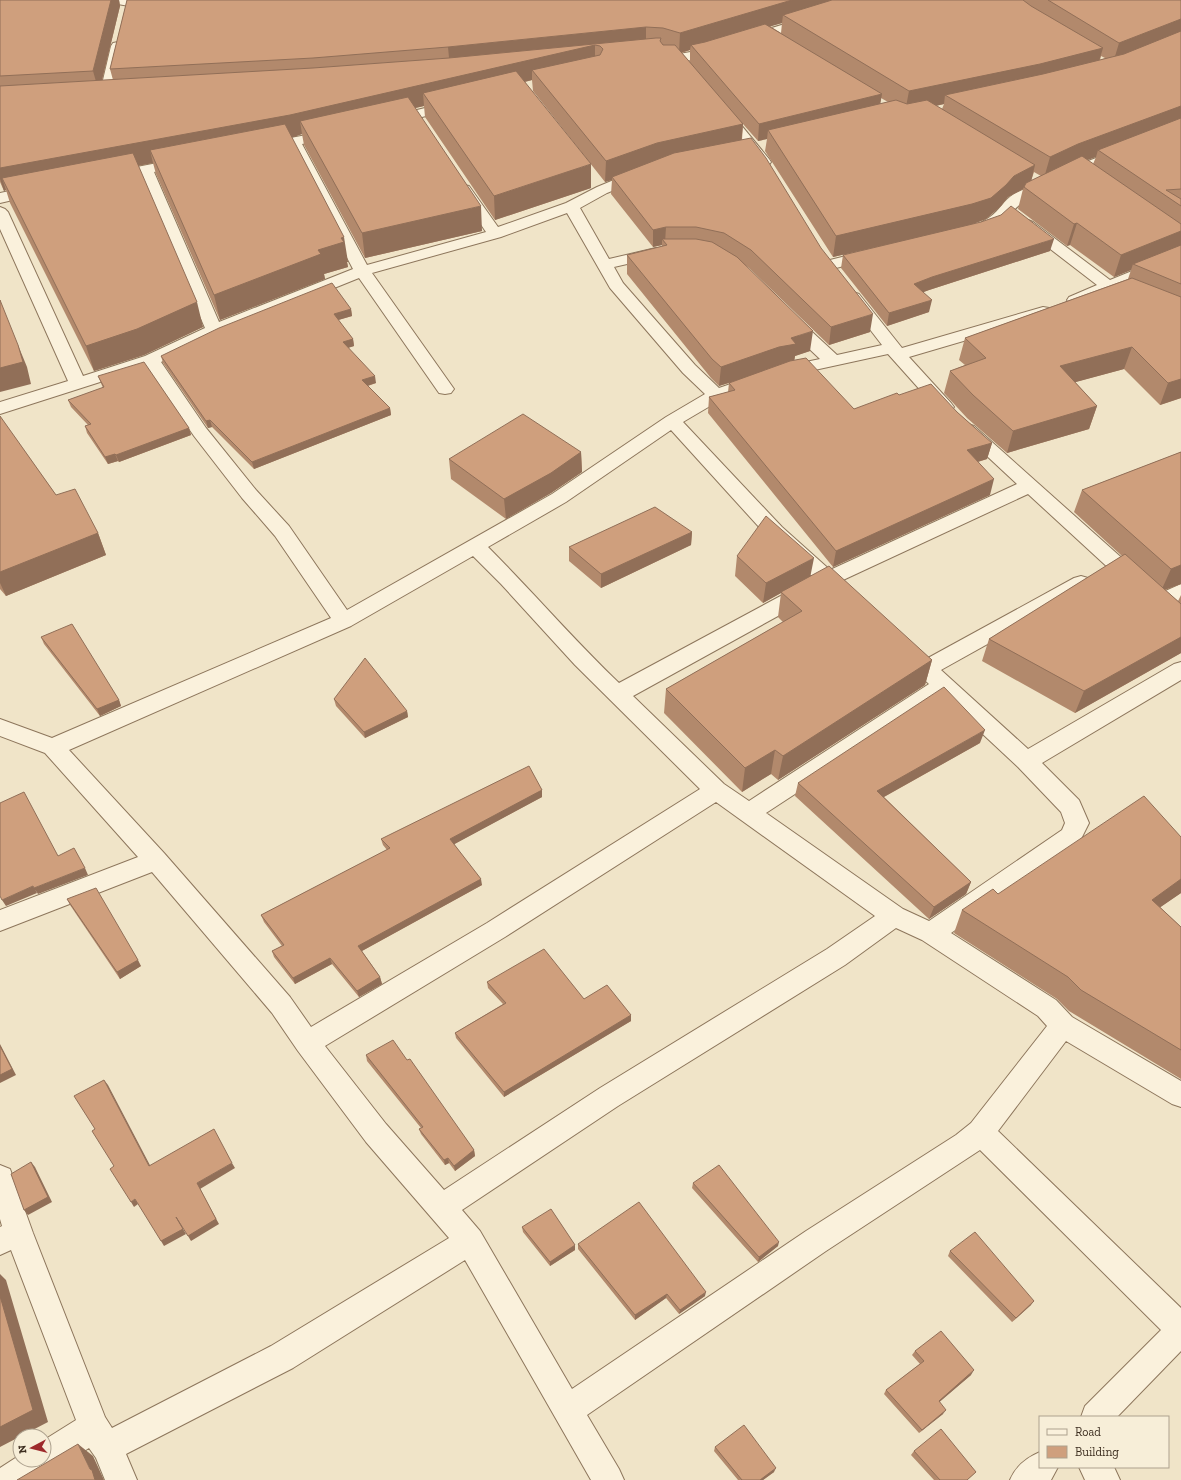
<svg xmlns="http://www.w3.org/2000/svg" width="1181" height="1480" font-family="'Zilla Slab',serif">
<rect width="100%" height="100%" fill="#f0e4c8"/>
<g fill="none" stroke-linecap="round" stroke-linejoin="round">
<defs>
<path id="minor" d="M110,0H176L174,3L170,4L129,6L112,3Z
M811,16L816,17L817,20L816,23L703,58L657,66L652,65L650,62L652,59L657,58L696,51Z
M118,42L123,43L125,46L113,97L111,100L106,101L101,100L99,97L111,46L113,43Z
M453,101L458,102L460,105L458,108L390,125L385,124L383,121L385,118Z
M722,107L727,108L769,159L771,162L769,165L764,166L759,165L717,114L715,111L717,108Z
M333,130L338,131L340,134L338,137L302,144L367,265L486,232L457,189L459,186L464,185L469,186L498,227L566,203L597,187L633,172L638,171L643,172L645,175L643,178L607,193L580,208L609,259L656,248L662,250L664,253L662,256L614,267L623,283L695,365L719,388L777,368L820,359L784,325L782,321L784,317L790,316L796,317L837,355L882,345L845,297L847,294L853,292L859,294L902,348L1043,307L1049,308L1051,312L1049,316L909,357L951,403L954,407L951,411L945,413L939,411L888,354L787,376L722,399L683,422L782,527L830,570L1017,484L959,430L962,426L968,424L974,426L1161,593L1181,584V600L1174,604L1181,610V629L1174,627L1152,608L1028,494L843,580L852,591L849,596C839,599 834,596 827,589L633,696L724,784L749,801L929,684L900,656L897,651L900,646C913,642 919,650 928,658L1074,578L1081,576L1088,578L1091,583L1088,588L941,670L1028,749L1174,664L1181,662V680L1042,763L1079,800L1089,823L1079,843L951,933L1056,1000L1072,1017L1181,1081V1107L1172,1104L1066,1041L998,1131L1181,1308V1351L1117,1417H1081L1085,1406L1161,1330L980,1150L826,1251L587,1415L619,1469L624,1480H591L465,1260L293,1368L126,1454L137,1480H105L96,1458L89,1448L38,1480H0V1468L20,1455V1460H44V1440L76,1420L11,1250L0,1255V1227L2,1226L0,1219V1165L10,1169L33,1233L105,1417L112,1428L271,1346L449,1238L366,1142L298,1051L272,1013L152,872L0,931V910L138,857L45,753L0,736V719L52,738L331,618L275,536L242,498L194,436L147,367L0,414V402L68,381L0,229V207L5,209L8,212L83,376L145,356L205,328L140,175L111,180L106,179L104,176L106,173L183,158L188,159L190,162L188,165L154,172L219,322L353,269L289,147L264,151L259,150L257,147L259,144L264,143ZM567,213L610,288L683,373L705,394L666,417L552,494L347,610L289,526L256,490L206,428L161,362L220,334L359,278L439,393L445,394L451,393L454,389L372,273L501,237ZM671,430L768,537L814,578L619,683C574,640 533,592 488,547L566,502ZM473,556L501,584L575,665L700,789L487,923L311,1027L290,997L164,853L69,750L351,626ZM943,697L1018,767L1061,812L1065,823L1062,830L929,921L903,909L766,813ZM716,802L875,916L827,949L600,1088L444,1190L386,1124L325,1046L505,937ZM896,928L922,940L1038,1016L1047,1026L971,1123L956,1135L806,1231L572,1389L480,1231L462,1210L618,1106L845,965Z
M1122,148L1127,149L1129,152L1127,155L1075,176L1025,201C1010,209 1002,233 982,228L979,225C982,221 986,220 990,217C999,211 1004,200 1014,194L1065,170Z
M38,185L43,187L46,190L43,193L0,203V193Z
M1028,220L1033,222L1110,280L1181,251V262L1123,286L1126,290L1124,293L1118,295L1108,292L1081,303L1075,305L1069,303L1067,300L1069,297L1097,285L1023,228L1020,225L1023,222Z
M870,250L876,252L878,255L876,258L828,270L822,268L820,265L822,262Z
M1040,1452V1467H1058L1051,1480H1010C1016,1466 1026,1458 1040,1452Z
M1079,1467H1114L1120,1480H1085Z"/>
</defs>
<use href="#minor" stroke="#8d765c" stroke-width="2"/>
<use href="#minor" fill="#faf1dc" fill-rule="evenodd"/>
</g>
<path fill="#b2896c" fill-rule="evenodd" d="M0,0H119L120,6L102,81L113,80L110,69L127,0H1181V398L1160,405L1124,369L1075,382L1097,406L1089,429L1007,453L967,418L944,393L950,371L965,365L959,360L965,338L1128,279L1131,270L1114,277L1070,245L1067,246L1018,209L1023,189L1008,197L1001,206L986,219L970,225L1050,251L923,292L929,312L887,326L841,268L843,255L915,238L833,257L765,151L767,139L758,141L743,124L742,140L870,332L829,345L749,268L745,265L810,351L795,356L794,360L854,409L899,395L957,412L992,443L987,459L978,462L990,495L833,567L708,413L709,397L728,392L729,383L719,386L711,378L627,274V255L662,246V245L653,247L611,194L612,180L605,182L533,91L532,80L525,82L591,188L495,220L425,117L424,106L415,108L482,231L365,258L304,145L302,134L291,137L348,262H347L348,267L324,274L325,279L220,320L156,174L153,163L138,166L203,327L144,355L94,371L10,203L6,190L4,191L0,182ZM782,23L781,33L770,26ZM690,50V62L682,53ZM1101,56L1105,58L1100,60ZM881,98L888,102L880,104ZM944,104L942,109L936,106ZM1094,157H1096L1093,164L1087,160ZM1034,172L1041,176L1031,181Z
M351,309L352,316L338,320L353,339L354,346L348,348L376,383L368,386L390,408L391,415L254,469L212,427L208,428L163,363L161,356Z
M98,376L189,428L191,435L119,462L118,461L108,464L87,433L85,426L88,425L71,407L68,400L103,388Z
M0,417L56,495L98,533L106,555L6,596L0,589Z
M581,452L582,472L551,493L506,519L451,479L449,459Z
M1181,452V584L1165,590L1178,601L1181,595V653L1075,713L982,661L989,639L1122,556L1074,512L1082,490Z
M692,532L691,545L601,588L569,561V547Z
M737,556L811,576L932,660L925,685L778,780L771,774L742,792L664,713L666,689L783,622L778,617L781,593L763,603L735,576Z
M41,637L119,700L121,706L100,716L44,644Z
M334,699L407,711L408,717L365,738L336,706Z
M980,743L884,797L971,882L966,894L929,919L795,796L798,783Z
M542,790V797L454,844L482,885L362,951L380,977L382,984L359,997L332,964L295,984L274,957L272,951L282,946L264,922L261,915L387,850L383,845L381,839Z
M1181,837V893L1160,907L1181,927V1079L1069,1011L1057,999L954,933L962,910L998,894Z
M67,899L141,966L120,979L70,905Z
M487,982L584,999L631,1015V1021L504,1097L456,1038L455,1033L503,1004L488,988Z
M366,1055L407,1060L474,1150L475,1156L455,1171L449,1163L445,1165L421,1134L419,1129L421,1128L367,1061Z
M693,1183L778,1246L758,1262L692,1188Z
M522,1227L575,1250L550,1266L523,1232Z
M578,1244L705,1296L679,1314L666,1298L635,1320L578,1249Z
M950,1251L1031,1305L1012,1322L948,1256Z
M915,1351L971,1375L939,1402L943,1414L919,1433L884,1394L886,1390L920,1364L912,1355Z
M715,1447L774,1472L763,1480H738L714,1451Z
M914,1451L976,1472L967,1480H934L911,1455Z"/>
<path fill="#916f58" d="M111,0H119L120,6L99,92L93,71Z
M792,0H858L783,15L782,23L694,49L691,45L690,50L679,53L680,33Z
M1181,19V37L1113,63L1119,43Z
M646,27V48L603,49L600,46L595,45V66L532,70V80L431,104L423,93L424,106L307,133L300,121L302,134L294,137L155,162L150,150L153,163L8,190L2,178L6,190L4,191L0,179V168L450,68L448,47Z
M1103,48L1097,68L945,95L944,104L905,112L909,91Z
M882,94L879,111L768,130L767,139L758,141L759,124Z
M1181,106V123L1098,150L1096,157L1071,166L1044,178L1050,157L1078,144Z
M743,124L741,145L612,177V180L605,182L606,161L657,143Z
M591,164V188L495,220L494,196Z
M1035,165L1030,186L1024,187L1023,189L1008,197L1001,206L986,219L968,226L833,257L836,236L1014,176Z
M481,206L482,231L365,258L362,233Z
M1077,223L1070,245L1067,246L1074,224Z
M666,227L665,243L662,239V245L653,247V230Z
M1181,231V250L1133,264L1131,270L1114,277L1121,255Z
M344,237L348,262H347L348,267L324,274L325,279L220,320L214,295L318,250L341,238Z
M1054,239L1050,251L929,290L911,297L914,284L932,277Z
M932,300L929,312L887,326L889,313Z
M197,302L203,327L144,355L94,371L86,346Z
M351,309L352,316L335,321L334,314Z
M873,314L870,332L829,345L831,327Z
M813,331L810,351L795,356L794,363L777,367L719,386L721,367L791,338Z
M353,339L354,346L344,349L343,342Z
M18,345L27,367L31,384L0,392V368Z
M1132,347L1124,369L1054,388L1060,366Z
M375,376L376,383L363,387L362,380Z
M1181,379V398L1160,405L1168,383Z
M1097,406L1089,429L1007,453L1013,431Z
M390,408L391,415L254,469L252,462Z
M210,420L212,427L208,428L206,421Z
M189,428L191,435L119,462L116,455Z
M992,443L987,459L963,466L967,450Z
M581,452L582,472L551,493L506,519L504,499Z
M115,454L118,461L108,464L105,457Z
M994,479L990,495L833,567L836,551Z
M692,532L691,545L601,588V574Z
M98,533L106,555L6,596L0,583V572Z
M814,558L810,578L781,592V593L763,603L766,583Z
M1181,565V584L1161,591L1171,569Z
M1181,637V653L1075,713L1084,691Z
M932,660L925,685L778,780L783,756Z
M119,700L121,706L100,716L97,709Z
M407,711L408,717L365,738L364,732Z
M985,730L980,743L873,803L877,791Z
M775,750L771,774L742,792L745,768Z
M542,790V797L451,846L450,839Z
M85,868L88,875L38,894L34,888Z
M481,879L482,885L360,952L358,946Z
M1181,879V893L1139,922L1152,900Z
M971,882L966,894L929,919L934,907Z
M33,886L37,893L6,906L2,900Z
M330,958L332,964L295,984L293,978Z
M138,960L141,966L120,979L117,972Z
M380,977L382,984L359,997L357,991Z
M631,1015V1021L504,1097V1092Z
M0,1044L16,1075L0,1083Z
M104,1080L108,1085L153,1171L149,1166Z
M474,1150L475,1156L455,1171L454,1166Z
M448,1158L449,1163L445,1165L444,1160Z
M31,1162L35,1167L52,1202L28,1215L24,1210Z
M232,1163L235,1168L200,1189L219,1224L191,1241L188,1236L197,1183Z
M135,1199L138,1204L134,1207L131,1202Z
M176,1217L186,1234L164,1246L161,1241Z
M779,1242L778,1246L758,1262L759,1257Z
M575,1245V1250L550,1266V1262Z
M0,1274L6,1280L48,1422L0,1447Z
M706,1292L705,1296L679,1314L680,1310Z
M667,1294L666,1298L635,1320V1315Z
M1034,1301L1031,1305L1012,1322L1016,1318Z
M974,1370L971,1375L936,1405L939,1401Z
M946,1410L943,1414L919,1433L922,1430Z
M78,1444L93,1456L104,1480H95L90,1469Z
M776,1468L774,1472L763,1480H760Z"/>
<path fill="#cf9f7d" stroke="#916f58" d="M0,0H111L93,71L0,76Z
M127,0H792L680,33L663,28L646,27L448,47L313,58L110,69Z
M832,0H1023L1031,6L1103,48L1040,64L909,91L783,15Z
M1048,0H1181V19L1119,43Z
M765,24L882,94L759,124L691,45L705,42Z
M1181,31V106L1078,144L1050,157L945,95L1043,74L1124,54Z
M656,38H661L660,41L663,45H675L743,124L657,143L606,161L532,70L600,55L603,49L600,46L595,45L290,115L0,168V86L313,68L449,58Z
M516,71L591,164L494,196L423,93Z
M408,97L481,206L362,233L300,121Z
M896,100L907,104L927,100L1035,165L1014,176L1006,185L991,198L972,204L836,236L768,130Z
M1181,118V189L1166,190L1181,199V206L1098,150Z
M285,124L344,237L341,238L344,242L318,250L321,254L214,295L150,150Z
M751,138L766,158L821,248L873,314L831,327L751,250L724,233L696,227H666L653,230L612,177L674,153Z
M133,153L197,302L137,329L86,346L2,178Z
M1082,156L1181,224V231L1121,255L1077,223L1074,224L1024,187L1026,183Z
M1011,206L1054,239L932,277L914,284L932,300L889,313L843,255L981,222L1001,215Z
M662,239H696L712,242L737,257L813,331L791,338L796,344L779,347L721,367L712,359L627,255L667,245Z
M1181,245V284L1133,264Z
M1132,278L1181,297V379L1168,383L1132,347L1060,366L1097,406L1013,431L973,395L950,371L986,358L965,338Z
M332,283L351,309L334,314L353,339L343,342L375,376L362,380L390,408L252,462L210,420L206,421L161,356L219,328Z
M0,300L18,345L23,362L0,368Z
M806,358L854,409L897,393L899,395L931,384L957,412L992,443L967,450L994,479L836,551L709,397L735,390L729,383L790,361Z
M144,362L189,428L116,455L115,454L105,457L85,426L91,424L68,400L104,387L98,376Z
M523,414L581,452L551,473L504,499L449,459Z
M0,416L56,495L75,489L98,533L0,572Z
M1181,452V565L1171,569L1082,490Z
M655,507L692,532L601,574L569,547Z
M766,516L814,558L766,583L737,556Z
M1125,554L1181,604V637L1084,691L989,639Z
M829,566L932,660L783,756L775,750L745,768L666,689L802,611L781,592Z
M72,624L119,700L97,709L41,637Z
M365,658L407,711L364,732L334,699Z
M944,687L985,730L877,791L971,882L934,907L798,783Z
M529,766L542,790L450,839L481,879L358,946L380,977L357,991L330,958L293,978L272,951L284,945L261,915L390,848L381,839Z
M24,792L58,856L74,848L85,868L34,888L33,886L2,900L0,896V803Z
M1144,796L1181,837V879L1152,900L1181,927V1050L1081,990L1068,977L962,910L993,889L998,894Z
M96,888L138,960L117,972L67,899Z
M544,949L584,999L607,985L631,1015L504,1092L455,1033L506,1003L487,982Z
M393,1040L407,1060L410,1059L474,1150L454,1166L448,1158L444,1160L419,1129L423,1127L366,1055Z
M0,1046L12,1069L0,1075Z
M104,1080L149,1166L214,1129L232,1163L197,1183L216,1219L188,1236L176,1217L183,1229L161,1241L135,1199L131,1202L110,1169L114,1166L92,1131L95,1129L74,1096Z
M31,1162L48,1197L24,1210L11,1174Z
M719,1165L779,1242L759,1257L693,1183Z
M639,1202L706,1292L680,1310L667,1294L635,1315L578,1244Z
M551,1209L575,1245L550,1262L522,1227Z
M975,1232L1034,1301L1016,1318L950,1251Z
M0,1296L33,1410L0,1427Z
M941,1331L974,1370L939,1401L946,1410L922,1430L886,1390L924,1361L915,1351Z
M744,1425L776,1468L760,1480H742L715,1447Z
M941,1429L976,1472L967,1480H940L914,1451Z
M78,1444L90,1469L92,1470L95,1480H17Z"/>
<rect x="1039" y="1416" width="130" height="52" fill="#f7eed8" stroke="#ada18e"/>
<rect x="1047" y="1429" width="20" height="6" fill="#faf1dc" stroke="#ada18e"/>
<text x="1075" y="1436" font-size="12" fill="#3d2e20">Road</text>
<rect x="1047" y="1446" width="20" height="12" fill="#cf9f7d" stroke="#ada18e"/>
<text x="1075" y="1456" font-size="12" fill="#3d2e20">Building</text>
<g transform="translate(32 1448) rotate(263)"><circle r="19" fill="#f7eed8" stroke="#ada18e"/>
<path d="M0-3L7 15L0 10L-7 15Z" fill="#9e2a2b"/>
<text y="-6" font-size="11" font-weight="bold" text-anchor="middle" fill="#3d2e20">N</text>
</g>
</svg>
